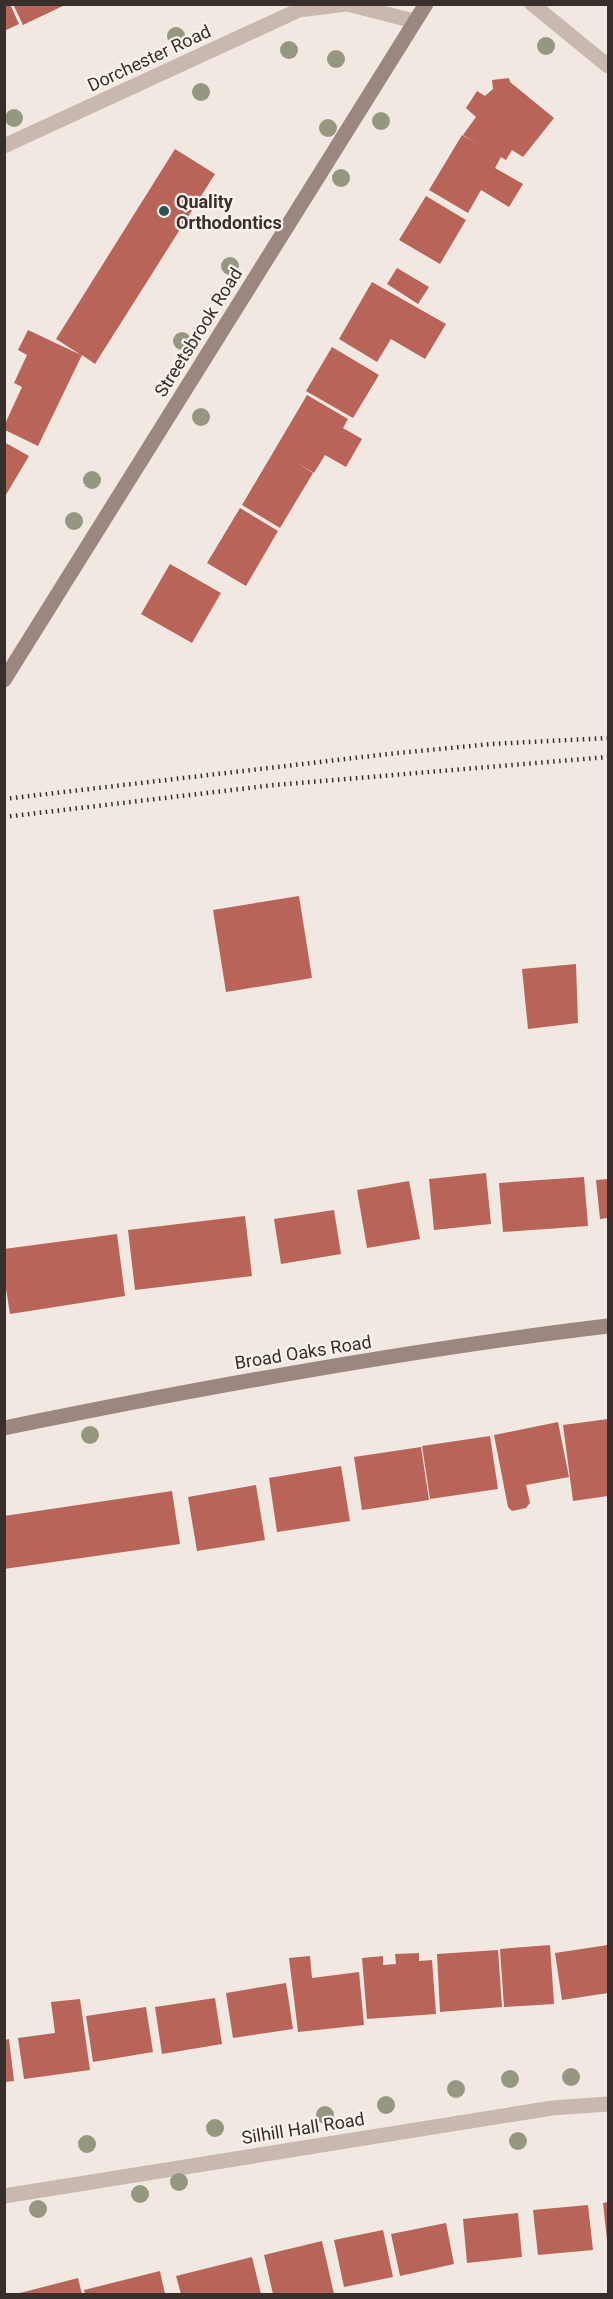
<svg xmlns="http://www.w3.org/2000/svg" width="613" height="2299" font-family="Roboto,sans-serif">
<rect width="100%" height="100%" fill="#f1e8e2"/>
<path fill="#b96458" d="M4,4H10L19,24L4,31Z
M13,4H67L23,25Z
M509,78L510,82L554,118L523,157L512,150L506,160L501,157L495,168L523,184L509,207L481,190L468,213L429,190L462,135L476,143L463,135L476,117L466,108L477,91L485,96L493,89L492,80Z
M175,149L215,174L95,364L82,355L38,446L5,430V424L22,387L14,383L27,355L18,350L28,330L81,355L56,339Z
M426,196L466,220L440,264L399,240Z
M397,268L429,287L418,304L387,284Z
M372,282L446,324L425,359L391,339L377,362L339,339Z
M332,347L379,375L353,418L306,391Z
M307,395L348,419L343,428L362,439L346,467L325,455L314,473L294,461L313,473L280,528L242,505Z
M4,442L29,456L4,498Z
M240,508L278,531L246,586L207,563Z
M170,564L221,593L192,643L141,614Z
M299,896L312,978L226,992L213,910Z
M576,964L578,1023L528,1029L522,969Z
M486,1173L491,1224L434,1230L429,1179Z
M584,1177L588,1226L503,1232L499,1183Z
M608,1179V1218L600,1219L596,1180Z
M409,1181L420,1239L367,1248L357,1190Z
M334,1210L341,1254L281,1264L274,1219Z
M245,1216L252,1276L135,1290L128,1230Z
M117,1234L125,1296L10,1314L4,1276V1249Z
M608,1419V1496L573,1501L563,1425Z
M558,1422L569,1477L526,1485L530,1503L526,1508L512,1511L508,1507L494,1435Z
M490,1436L498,1489L430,1499L422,1446Z
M421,1447L429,1500L362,1510L354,1457Z
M341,1466L350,1521L277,1532L269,1478Z
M256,1485L265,1540L197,1551L188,1497Z
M172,1491L180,1544L4,1569V1516Z
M550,1945L554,2004L504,2007L500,1949Z
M608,1945V1993L562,2000L555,1953Z
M498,1950L502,2007L440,2012L437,1954Z
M419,1953V1961L432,1960L436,2014L367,2019L362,1958L383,1956V1965L396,1964L395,1954Z
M310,1956L312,1978L359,1972L364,2025L298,2032L289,1958Z
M286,1983L293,2029L233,2038L226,1993Z
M215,1998L222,2044L162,2054L155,2007Z
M80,1999L90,2070L24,2079L18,2038L55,2033L51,2002Z
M146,2007L153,2052L93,2062L86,2016Z
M9,2039L14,2081L4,2082V2040Z
M608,2202V2239L607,2240L603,2203Z
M588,2205L593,2250L538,2255L533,2210Z
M518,2213L522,2257L467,2263L463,2219Z
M446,2223L454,2264L400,2276L391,2234Z
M383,2230L393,2277L344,2287L334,2240Z
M322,2241L334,2294H273L264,2255Z
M252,2257L261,2294H181L176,2276Z
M160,2271L165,2294H85L84,2290Z
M78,2278L82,2294H16Z"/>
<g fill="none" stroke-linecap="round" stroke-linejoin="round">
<path stroke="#c9b8af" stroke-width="15" d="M347,4L414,21
M532,4L608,66
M4,146L299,10L346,4
M4,2196L552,2108L608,2104"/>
<path stroke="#9c8780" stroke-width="15" d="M4,680L426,4
M4,1428C204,1387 406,1350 608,1326"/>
<path stroke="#382e2c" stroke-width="4.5" stroke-dasharray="1.5 4.5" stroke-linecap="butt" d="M4,799L388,754L491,744L608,738
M4,817L274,785L608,757"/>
</g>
<g fill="#969781">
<circle cx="176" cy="36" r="9"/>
<circle cx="546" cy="46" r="9"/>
<circle cx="289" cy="50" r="9"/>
<circle cx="336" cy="59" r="9"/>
<circle cx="201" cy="92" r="9"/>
<circle cx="14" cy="118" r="9"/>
<circle cx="381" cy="121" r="9"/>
<circle cx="328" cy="128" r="9"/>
<circle cx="341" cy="178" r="9"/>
<circle cx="230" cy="266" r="9"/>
<circle cx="182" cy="341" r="9"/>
<circle cx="201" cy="417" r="9"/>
<circle cx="92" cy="480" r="9"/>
<circle cx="74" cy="521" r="9"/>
<circle cx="90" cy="1435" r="9"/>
<circle cx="571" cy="2077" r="9"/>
<circle cx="510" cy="2079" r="9"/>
<circle cx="456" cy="2089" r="9"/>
<circle cx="386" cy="2105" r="9"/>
<circle cx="325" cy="2115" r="9"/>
<circle cx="215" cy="2128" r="9"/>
<circle cx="518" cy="2141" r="9"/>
<circle cx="87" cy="2144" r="9"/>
<circle cx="179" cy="2182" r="9"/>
<circle cx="140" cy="2194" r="9"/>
<circle cx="38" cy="2209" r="9"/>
</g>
<circle fill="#265653" stroke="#f9f3ee" stroke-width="2" cx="164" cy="211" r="6"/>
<g text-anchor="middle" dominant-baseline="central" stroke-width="4.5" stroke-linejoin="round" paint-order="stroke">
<g font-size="18" fill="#382e2c" stroke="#f9f3ee">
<text transform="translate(149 58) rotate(-25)">Dorchester Road</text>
<text transform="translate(198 332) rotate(-58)">Streetsbrook Road</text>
<text transform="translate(303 1352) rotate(-9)">Broad Oaks Road</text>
<text transform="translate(303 2128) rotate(-9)">Silhill Hall Road</text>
</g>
<g font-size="18" font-weight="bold" fill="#382e2c" stroke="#f9f3ee" text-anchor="start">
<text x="176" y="201">Quality<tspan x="176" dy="21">Orthodontics</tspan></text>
</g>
</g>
<rect width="613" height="2299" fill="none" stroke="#382e2c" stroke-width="12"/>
</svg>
